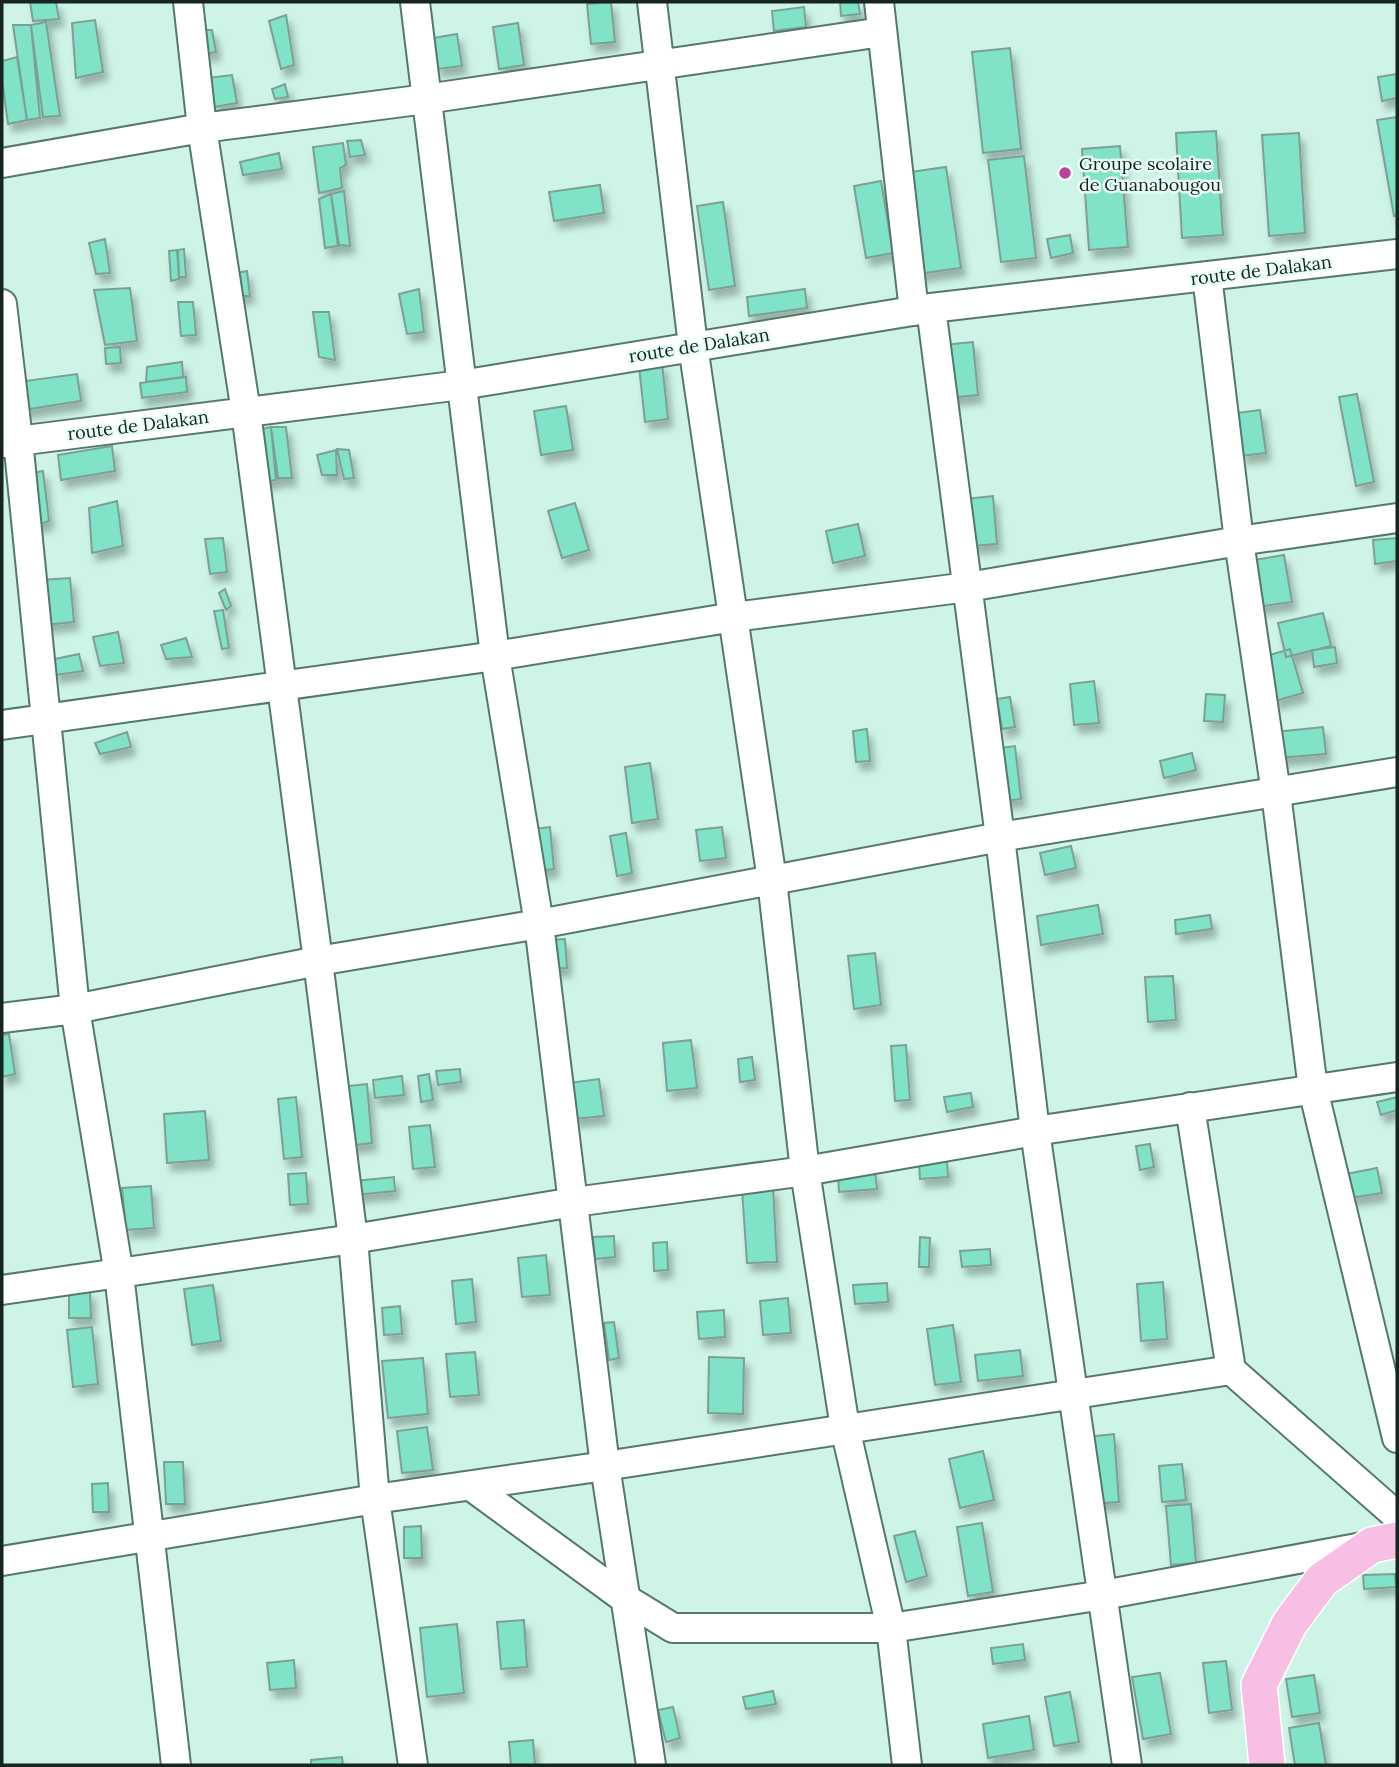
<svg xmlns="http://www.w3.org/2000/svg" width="1399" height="1767" font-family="Lora,serif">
<defs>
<filter id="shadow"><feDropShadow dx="4.5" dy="8" stdDeviation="3.5" flood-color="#0004"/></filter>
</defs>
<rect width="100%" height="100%" fill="#cef4e7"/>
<path fill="#80e2c6" stroke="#7ca095" stroke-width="2" filter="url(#shadow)" d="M30,2H56L59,19L33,21Z
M611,2L615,42L591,44L587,4Z
M840,2H858L860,14L841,16Z
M804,7L806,27L774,31L772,11Z
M286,15L294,65L281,69L269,21Z
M95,20L103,72L76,78L72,23Z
M46,22L60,116L43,117L31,25Z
M518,23L524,65L499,69L493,27Z
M13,25H31L40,118L27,120Z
M201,30H212L216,52L205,54Z
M457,34L462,66L437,69L433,38Z
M1010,48L1021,149L983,153L972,52Z
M17,57L27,120L8,124L2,80V61Z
M1397,74V98L1382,101L1378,77Z
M232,75L237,103L214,107L207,78Z
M285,84L288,97L275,99L272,89Z
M1397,117V215L1394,216L1377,120Z
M1216,131L1223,235L1182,238L1176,133Z
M1299,133L1305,233L1269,236L1262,135Z
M361,140L365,155L350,157L347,141Z
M343,143L346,165L340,168L342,188L319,193L313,147Z
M1120,146L1128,247L1089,250L1082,149Z
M279,153L282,169L243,175L240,162Z
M1024,156L1036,258L1001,262L988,160Z
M946,167L961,268L917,274L903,173Z
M881,181L893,253L866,258L854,186Z
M600,185L604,213L554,221L549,192Z
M344,191L350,246L339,245L331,194Z
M331,194L338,246L325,248L319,199Z
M723,202L735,286L709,290L697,206Z
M1070,235L1073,253L1051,258L1047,239Z
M105,239L110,273L96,274L89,243Z
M184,249L186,277H179L178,250Z
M177,250L179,279L171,281L169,251Z
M247,271L250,296H234L231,274Z
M130,288L137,341L105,345L94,290Z
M419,289L424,332L407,334L399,294Z
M805,289L807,308L749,316L747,297Z
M178,302H193L196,335L181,336Z
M313,312H329L335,360L319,357Z
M973,342L978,395L949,398L943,345Z
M120,347L121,363L106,364L105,348Z
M182,362L183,377L146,382L147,367Z
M662,363L668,419L645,422L639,366Z
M77,374L81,401L23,410L18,382Z
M186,377L187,392L142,398L140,383Z
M1357,394L1374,482L1356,486L1339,397Z
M566,406L573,450L541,455L534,411Z
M1260,410L1266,453L1242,456L1236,413Z
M271,427L276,480L261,482L257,430Z
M271,427H286L292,478H278Z
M112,446L115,471L61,480L58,455Z
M337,449L349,450L354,478L344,479Z
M336,450L337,475H322L317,455Z
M43,471L49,521L33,526L27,474Z
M993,496L997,544L971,546L966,499Z
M117,501L123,546L92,553L89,508Z
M575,503L589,550L562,558L548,511Z
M858,524L865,556L833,563L826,531Z
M223,538L227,572L210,574L205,539Z
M1397,538V561L1375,564L1373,540Z
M1284,555L1292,602L1256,607L1248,561Z
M70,578L74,622L44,625L40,580Z
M225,589L231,606L226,610L219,593Z
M223,610L229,648L222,649L214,611Z
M1323,613L1331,646L1286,657L1278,623Z
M118,632L124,663L100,666L93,637Z
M186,638L192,657L166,659L161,645Z
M1335,647L1337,663L1314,667L1312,650Z
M1290,649L1303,693L1275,701L1263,657Z
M79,654L83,671L56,675L50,660Z
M1094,681L1099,723L1074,725L1070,684Z
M1206,694L1225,695L1223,722L1204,721Z
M1010,697L1015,727L1002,729L997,699Z
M1323,727L1326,754L1278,758L1275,732Z
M867,729L870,761L856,762L853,731Z
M127,732L131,747L100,754L95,743Z
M1015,746L1021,799L1005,801L999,748Z
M1192,753L1196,770L1164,778L1160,761Z
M650,763L658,819L632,823L625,767Z
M550,827L554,869L537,871L533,829Z
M722,827L726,858L700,861L696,830Z
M626,833L632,873L617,876L610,836Z
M1071,846L1076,868L1045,875L1040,853Z
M1098,905L1103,934L1041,945L1037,916Z
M1210,915L1212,929L1176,934L1175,920Z
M565,939L567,968L550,969L548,940Z
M875,953L881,1005L854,1009L848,956Z
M1173,976L1176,1020L1148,1022L1145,977Z
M9,1034L15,1074L2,1077V1035Z
M691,1040L697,1088L667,1091L663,1043Z
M906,1045L910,1100L895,1101L891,1046Z
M752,1057L755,1080L740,1082L738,1059Z
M460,1069L461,1082L438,1085L436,1071Z
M429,1074L433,1100L421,1102L418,1076Z
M402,1076L404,1095L375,1098L373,1080Z
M599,1079L604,1116L573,1119L568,1083Z
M367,1084L372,1143L346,1146L340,1087Z
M971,1093L973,1107L947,1112L944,1097Z
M296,1097L302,1157L284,1159L278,1099Z
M1397,1097V1110L1381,1115L1377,1102Z
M205,1111L209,1160L167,1163L164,1114Z
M430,1125L435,1167L413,1169L409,1127Z
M1150,1144L1154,1167L1140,1170L1136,1146Z
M947,1161L948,1177L920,1179L919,1162Z
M1377,1168L1382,1193L1350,1198L1346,1174Z
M875,1171L877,1189L839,1192L838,1174Z
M306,1173L308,1204L290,1205L288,1174Z
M394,1177L395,1191L356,1195L355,1181Z
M151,1186L154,1228L126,1230L122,1188Z
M773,1187L777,1262L747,1263L742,1189Z
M614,1236L615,1257L595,1259L593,1237Z
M920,1237L930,1238L929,1267H919Z
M667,1242L668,1270L654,1271L653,1243Z
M990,1249L991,1265L962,1267L960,1251Z
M546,1255L550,1295L522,1297L518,1258Z
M472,1279L476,1322L456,1324L452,1281Z
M1163,1282L1167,1339L1141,1341L1137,1284Z
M887,1283L888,1302L855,1304L853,1285Z
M213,1285L221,1341L192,1345L184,1289Z
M69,1291H90L91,1318H69Z
M788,1298L791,1333L763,1335L760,1301Z
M400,1306L402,1334L384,1335L382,1308Z
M724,1310L725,1337L699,1339L697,1312Z
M614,1322L619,1358L609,1360L604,1323Z
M953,1325L961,1382L935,1385L927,1329Z
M92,1327L98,1384L73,1387L67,1330Z
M1020,1350L1023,1376L978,1381L975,1355Z
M475,1352L479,1395L450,1397L446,1354Z
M709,1357L744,1358L743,1414L708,1413Z
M423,1358L428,1414L388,1418L382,1361Z
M427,1427L433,1470L402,1473L397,1431Z
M1114,1434L1119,1502L1092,1504L1087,1437Z
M983,1451L994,1500L960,1508L949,1459Z
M164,1462H183L185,1504H166Z
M1182,1464L1186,1500L1162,1502L1159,1466Z
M108,1483L109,1512H93L92,1484Z
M1191,1504L1196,1563L1171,1565L1166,1506Z
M982,1523L993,1592L968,1596L957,1527Z
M421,1526L422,1558H404V1527Z
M915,1531L927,1576L906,1582L894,1536Z
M1395,1574L1396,1587L1364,1589L1363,1575Z
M524,1620L527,1667L501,1669L497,1622Z
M457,1624L464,1693L427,1697L420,1628Z
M1023,1644L1025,1660L993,1664L991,1648Z
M294,1660L296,1688L270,1690L267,1663Z
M1226,1661L1232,1710L1209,1713L1203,1663Z
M1160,1673L1171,1734L1143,1739L1132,1677Z
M1314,1675L1320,1713L1292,1717L1286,1679Z
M773,1691L776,1704L746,1709L743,1697Z
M1070,1692L1079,1742L1054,1746L1045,1697Z
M673,1707L680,1738L666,1742L658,1710Z
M1029,1716L1034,1750L988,1758L983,1724Z
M1319,1723L1326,1765H1295L1289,1728Z
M533,1740L535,1765H511L509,1742Z
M342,1757L343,1765H311V1760Z"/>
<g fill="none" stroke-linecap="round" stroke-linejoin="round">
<defs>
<path id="minor" d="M188,2L202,128L246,412L318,961L353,1239L375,1499L413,1765
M415,2L495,656L539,924L605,1466L651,1765
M652,2L693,346L772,880L805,1171L845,1428L891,1628L907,1765
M879,2L914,311
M2,163L202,128L426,99L882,32
M1207,276L1239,541L1276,793L1313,1089L1397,1438
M2,304L18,440L75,1009L119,1274L176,1765
M931,308L1000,837L1035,1131L1127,1765
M2,443L461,385L931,308L1397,254
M2,725L495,656L734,617L968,587L1239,541L1397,518
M2,1018L75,1009L318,961L539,924L1000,837L1397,772
M1190,1107L1231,1370L1397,1516
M2,1290L353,1239L574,1202L805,1171L1035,1131L1397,1077
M471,1486L624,1598L673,1628H891L1103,1595L1368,1546
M2,1561L375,1499L605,1466L1231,1370"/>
<path id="major" d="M1267,1765L1259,1685L1290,1623L1322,1580L1372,1545L1397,1540"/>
</defs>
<use href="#minor" stroke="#55786d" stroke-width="32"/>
<use href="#major" stroke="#fff" stroke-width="38"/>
<use href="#minor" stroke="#fff" stroke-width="28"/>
<use href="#major" stroke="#f8bfe5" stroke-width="35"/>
</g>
<circle fill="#ba4399" stroke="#e7fdf6" stroke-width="2.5" cx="1065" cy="173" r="7"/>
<g text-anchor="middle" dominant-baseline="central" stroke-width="5" stroke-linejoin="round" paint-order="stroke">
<g font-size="18" fill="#162520" stroke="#e7fdf6" text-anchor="start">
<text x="1079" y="163">Groupe scolaire<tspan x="1079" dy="21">de Guanabougou</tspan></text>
</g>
<g font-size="18" fill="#162520" stroke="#e7fdf6">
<text transform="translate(1261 270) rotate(-7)">route de Dalakan</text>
<text transform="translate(699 345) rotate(-9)">route de Dalakan</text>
<text transform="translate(138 425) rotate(-7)">route de Dalakan</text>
</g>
</g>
<rect width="1399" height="1767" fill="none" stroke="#162520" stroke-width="7"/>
</svg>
